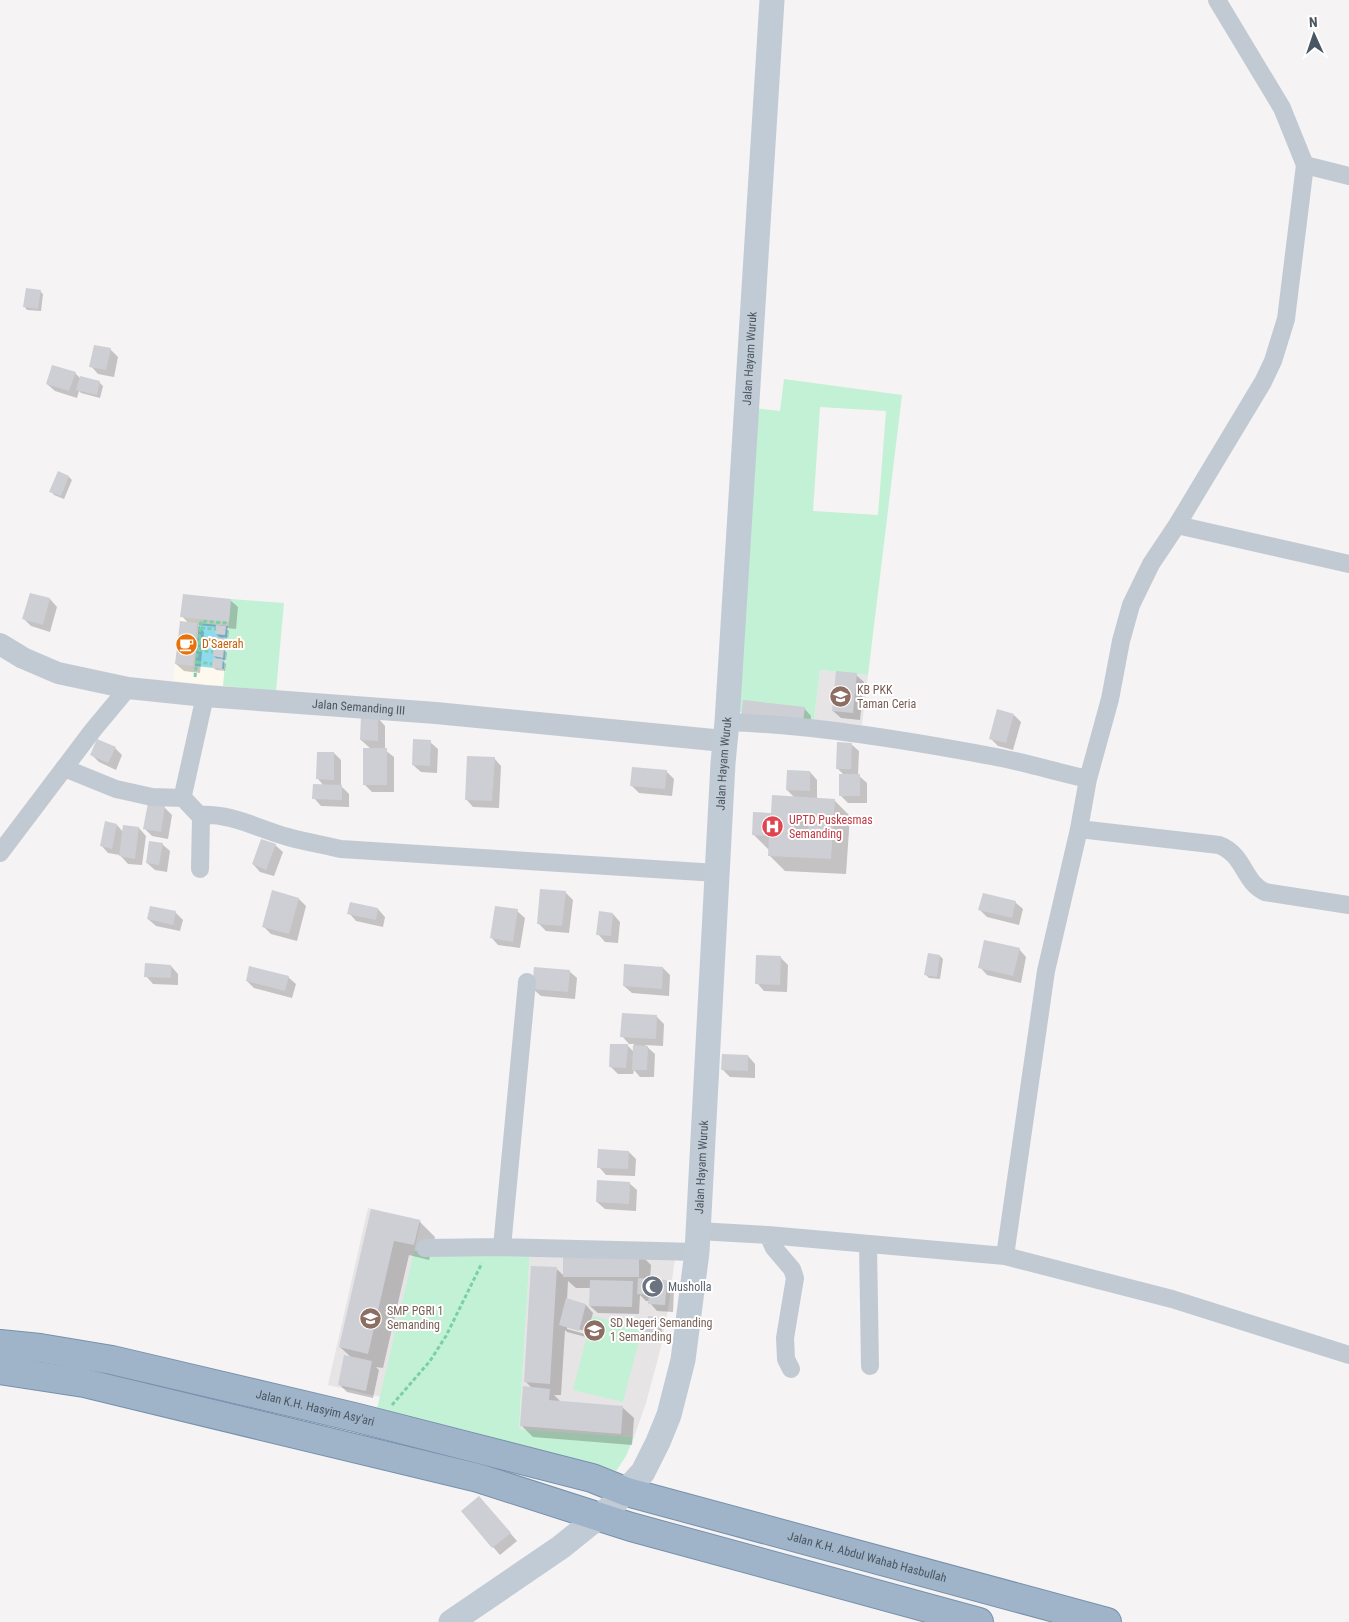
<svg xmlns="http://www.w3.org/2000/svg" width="1349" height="1622" font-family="'Roboto Condensed',sans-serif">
<rect width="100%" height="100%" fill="#f5f3f3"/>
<path fill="#fdf9ef" d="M183,594L231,599L223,686L173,681Z"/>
<path fill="#e6e4e5" d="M820,670L868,675L862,725L814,720Z
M368,1208L421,1220L381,1397L328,1385Z
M530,1250L676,1251L668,1309L660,1351L646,1403L634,1437L519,1429Z"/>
<path fill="#c3f1d5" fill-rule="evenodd" d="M784,379L902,395L868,675L820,670L814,720L731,711L752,408L780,411ZM820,407L886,411L878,515L813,511Z
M231,599L284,603L276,691L223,686Z
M530,1250L519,1429L634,1437L626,1456L616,1471L465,1430L377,1409L414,1251Z
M592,1316L642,1329L623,1402L573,1390Z"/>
<path fill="#90daee" d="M199,623L228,626L224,669L195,666Z"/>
<path fill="#0003" fill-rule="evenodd" d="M40,291L43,294L41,311L27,310L24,306Z
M110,349L118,357L114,377L98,374L91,366Z
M75,373L81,379L100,383L103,386L100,398L81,393L79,391L77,398L55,391L47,384Z
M58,473L69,477L72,480L64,499L54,495L51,491Z
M31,594L50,599L57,607L50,632L31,626L24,619Z
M230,600L238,607L236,629L226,628L229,631L228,638L223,637L228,642L227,649H223L227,653L226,660H221L226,664L225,671L216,670L213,667L218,660L214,656L219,649L215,645L221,639L216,634L217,627L198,625L204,632L200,673L184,671L176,664L188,623L182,616Z
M856,675L864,682L860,720L841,718L833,711Z
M804,708L811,716L810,729L742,715Z
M1014,715L1021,722L1013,750L998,746L990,738Z
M378,718L385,726V750L394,757V792H372L364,784L371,749L361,740Z
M430,742L438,749L437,773L421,772L413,765Z
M851,744L859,751L858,775L867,783V803H848L840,795L844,775L837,768Z
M115,748L122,755L116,770L99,762L92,755Z
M334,753L341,760V786L349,794V807L321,806L314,798L324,786L318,779Z
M494,758L501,766L499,808L473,807L466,799Z
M666,771L674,779L672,796L639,793L631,785Z
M810,772L817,780V799L834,800L850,816L846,874L785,871L769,855V850L753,834L773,814L795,798L787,790Z
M164,807L172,815L168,839L152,836L144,828Z
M117,825L123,832L139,828L146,836L142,865L128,864L120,855L108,853L101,845Z
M162,844L170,851L167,872L155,870L147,863Z
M275,845L283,852L274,876L260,872L253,864Z
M565,892L573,900L569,933L546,931L538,923Z
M299,899L306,906L297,941L271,934L264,927Z
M1015,902L1023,909L1019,925L987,917L980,910Z
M351,904L378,909L385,917L383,927L356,921L349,913Z
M517,911L525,918L520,948L498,945L491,937Z
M175,912L183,920L180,931L156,926L148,919Z
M613,914L620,922L618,943L605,942L598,934Z
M1019,949L1026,957L1021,983L987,975L980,967Z
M940,956L943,959L940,979L929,978L925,974Z
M780,957L788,965L787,992L764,991L757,983Z
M171,966L178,974V985L153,984L146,976Z
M663,968L670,975L669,996L632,993L624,986Z
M569,971L577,978L575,999L541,996L533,989Z
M288,977L296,984L292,998L254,988L247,981Z
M656,1016L664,1024L663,1046L645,1045L655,1054L654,1077H640L634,1070L633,1074H618L610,1066L627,1045L634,1052V1044H629L622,1036Z
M748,1056L755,1064V1078L730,1077L722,1069Z
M629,1152L636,1159L635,1176L606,1175L599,1167Z
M629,1183L637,1190L636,1211L605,1209L597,1202Z
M372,1210L419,1221L435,1237L429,1260L409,1255L383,1368L376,1367L379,1370L373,1398L347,1392L339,1384L352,1358L340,1347Z
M639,1253L651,1265L650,1280L666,1281L674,1289L673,1312L657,1311L650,1303V1301H646L640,1295L639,1314L598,1313L590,1306L591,1288H576L568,1281L567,1300L586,1305L593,1313L586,1337L567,1332L565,1330L561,1395H554L561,1402L622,1407L634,1418L632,1445L533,1437L521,1425L532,1388L526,1382L557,1269L564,1276ZM567,1326L585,1331V1334L567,1329Z
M660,1320L663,1323L660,1340L649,1338L645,1335Z
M486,1505L517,1541L500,1555L462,1511Z"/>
<path fill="#cdcfd5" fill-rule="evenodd" d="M26,288L41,290L38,309L23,307Z
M94,345L111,348L106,370L89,367Z
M52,365L76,372L69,391L46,384Z
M80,376L100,381L97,395L76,390Z
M58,471L69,476L61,496L49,492Z
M30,593L50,598L43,625L22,619Z
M183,594L231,599L229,622L180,617Z
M180,621L197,623L193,666L175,664Z
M216,625L226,626L225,635L215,634Z
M215,637L225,638L224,647L214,646Z
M214,648L224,649L223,658L213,656Z
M213,658L223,659L222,669L212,668Z
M836,671L857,673L853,713L832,711Z
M743,700L805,707L803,722L741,716Z
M997,709L1014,714L1006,743L989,739Z
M361,716L378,717V741L360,740Z
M97,739L116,747L108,763L90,755Z
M413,739L431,740L430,766L412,765Z
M837,742L852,743L851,769H836Z
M363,748H387V785H363Z
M317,752H334V780L316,779Z
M467,756L495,757L492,801L465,800Z
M632,767L667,770L665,789L630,786Z
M787,770L810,771V791L786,790Z
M839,774H860V796H839Z
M313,784L342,785V800L312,799Z
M772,795L835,799L831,859L768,856L769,836L752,835L753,812L771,813ZM794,820L809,821L808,834L794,833Z
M148,803L165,806L161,832L143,829Z
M105,821L117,824L112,849L100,846Z
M123,825L139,827L135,859L119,856Z
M261,839L276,844L266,870L252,864Z
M149,841L163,843L159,865L146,863Z
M540,889L566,891L562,926L537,924Z
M272,890L299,898L289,934L262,927Z
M983,893L1016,901L1012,918L978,910Z
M350,902L378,908L376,920L347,914Z
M150,906L176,911L173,925L147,919Z
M495,906L518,909L513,942L490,938Z
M599,911L613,913L611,936L596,935Z
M984,940L1020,948L1013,976L978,968Z
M928,953L940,955L937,977L924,975Z
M756,955L781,956L780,985L755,984Z
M145,963L171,965V978L144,977Z
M624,964L663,967L662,989L623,986Z
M249,966L289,976L285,991L246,981Z
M534,967L570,970L568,992L532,989Z
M622,1013L657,1015L656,1039L620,1037Z
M610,1044H628L626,1068L609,1067Z
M633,1045L648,1046L647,1070H632Z
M722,1054L748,1055V1071L721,1070Z
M598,1149L629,1151L628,1169L597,1168Z
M597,1180L630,1182L629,1204L596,1202Z
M371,1209L420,1220L414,1245L394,1241L368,1354L339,1347Z
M563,1252H639V1277H563Z
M531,1266L557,1267L550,1384L524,1382Z
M638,1278L667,1280L665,1305L648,1304L649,1295L637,1294Z
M590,1280L633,1281L632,1307L589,1306Z
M566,1298L586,1304L579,1331L559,1325Z
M648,1316L661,1318L657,1338L644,1335Z
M344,1355L372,1361L366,1391L338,1385Z
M523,1386L550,1389L549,1400L623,1406L621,1434L520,1426Z
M479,1496L511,1533L492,1548L461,1511Z"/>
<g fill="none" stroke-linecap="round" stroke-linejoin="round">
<defs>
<g id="trunk">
<path id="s3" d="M0,1344L40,1348L112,1360L354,1417L592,1478L627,1492L1107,1622"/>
<path d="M0,1370L84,1383L478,1478L631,1527L979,1622"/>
</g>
</defs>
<use href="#trunk" stroke="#7690ad" stroke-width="30"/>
<path stroke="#7ad0a6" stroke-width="3" stroke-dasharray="4 2.5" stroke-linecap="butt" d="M201,628L216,629
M199,640L214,641
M198,650L213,652
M197,662L212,664
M195,677L201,621L225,623L226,621
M392,1405L430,1361L446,1336L482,1263"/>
<path stroke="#c1cad2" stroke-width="18" d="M1305,165L1349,176
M1177,525L1349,564
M727,722C814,725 905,740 991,756C1024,762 1056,772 1088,779
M64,768L116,789L152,797L184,798
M199,815C233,813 258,829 288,837C306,842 324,845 341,849L717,873
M1079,829L1219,845C1245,855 1243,882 1265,892L1349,905
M0,853L93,730L128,688
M200,869L201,817L185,800L183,795L205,696
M698,1231L768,1235L1005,1256L1046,971L1079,829L1088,779L1110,699L1121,641L1131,605L1151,564L1177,525L1263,382L1273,361L1286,319L1305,165L1282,108L1217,0
M768,1235L774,1248L792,1269L795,1278L785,1338L786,1359L791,1369
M868,1244L870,1366
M502,1247L527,982
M425,1248L502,1247L697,1252
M1005,1256L1172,1299L1349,1355"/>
<path stroke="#c1cad2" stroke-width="22" id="s1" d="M0,644L23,658L58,673L128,688L205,696L436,713L724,741"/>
<path stroke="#c1cbd6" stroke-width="25" id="s2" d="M451,1622L561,1547L612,1506L643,1472L658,1442L669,1415L683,1360L697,1252L723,763L727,722L772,0"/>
<use href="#trunk" stroke="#9fb4c9" stroke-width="28"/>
</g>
<defs>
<symbol id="cafe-disc" viewBox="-11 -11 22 22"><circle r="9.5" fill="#e8710a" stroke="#fff"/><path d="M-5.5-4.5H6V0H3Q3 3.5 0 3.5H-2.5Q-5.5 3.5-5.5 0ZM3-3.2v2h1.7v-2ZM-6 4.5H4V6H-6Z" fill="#fff"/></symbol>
<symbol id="school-disc" viewBox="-11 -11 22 22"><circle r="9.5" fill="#8d6e63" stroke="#fff"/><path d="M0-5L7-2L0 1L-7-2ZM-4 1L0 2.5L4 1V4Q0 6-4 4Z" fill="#fff"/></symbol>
<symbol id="hospital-disc" viewBox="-11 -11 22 22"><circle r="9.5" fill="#e0444e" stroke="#fff"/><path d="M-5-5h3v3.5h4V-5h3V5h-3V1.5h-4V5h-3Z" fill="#fff"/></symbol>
<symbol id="mosque-disc" viewBox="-11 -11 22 22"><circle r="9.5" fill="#6b7280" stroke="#fff"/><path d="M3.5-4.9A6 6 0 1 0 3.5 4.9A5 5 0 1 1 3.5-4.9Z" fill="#fff"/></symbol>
</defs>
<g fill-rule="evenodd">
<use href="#cafe-disc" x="174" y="632" width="25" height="25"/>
<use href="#school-disc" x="828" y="684" width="25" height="25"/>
<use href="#hospital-disc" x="760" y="814" width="25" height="25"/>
<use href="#mosque-disc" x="640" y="1274" width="25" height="25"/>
<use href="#school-disc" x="358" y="1306" width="25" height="25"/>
<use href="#school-disc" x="582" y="1318" width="25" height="25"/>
</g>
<g text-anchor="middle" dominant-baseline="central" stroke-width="4" stroke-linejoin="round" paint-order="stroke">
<g font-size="12" fill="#4a5661" stroke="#fff">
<text stroke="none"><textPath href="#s2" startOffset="1368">Jalan Hayam Wuruk</textPath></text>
<text stroke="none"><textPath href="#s1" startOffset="368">Jalan Semanding III</textPath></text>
<text stroke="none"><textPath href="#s2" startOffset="962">Jalan Hayam Wuruk</textPath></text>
<text stroke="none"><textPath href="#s2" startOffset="558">Jalan Hayam Wuruk</textPath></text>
<text stroke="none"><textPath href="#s3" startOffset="322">Jalan K.H. Hasyim Asy'ari</textPath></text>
<text stroke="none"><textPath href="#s3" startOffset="894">Jalan K.H. Abdul Wahab Hasbullah</textPath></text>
</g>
<g font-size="12" fill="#c56008" stroke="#fff" text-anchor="start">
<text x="202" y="644">D'Saerah</text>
</g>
<g font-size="12" fill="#785e54" stroke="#fff" text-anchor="start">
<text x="857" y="690">KB PKK<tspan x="857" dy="14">Taman Ceria</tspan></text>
<text x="387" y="1311">SMP PGRI 1<tspan x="387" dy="14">Semanding</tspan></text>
<text x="610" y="1323">SD Negeri Semanding<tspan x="610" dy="14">1 Semanding</tspan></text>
</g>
<g font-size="12" fill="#be3a42" stroke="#fff" text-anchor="start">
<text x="789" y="820">UPTD Puskesmas<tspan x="789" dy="14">Semanding</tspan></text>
</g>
<g font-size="12" fill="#5b616d" stroke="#fff" text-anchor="start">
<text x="668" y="1287">Musholla</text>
</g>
</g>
<g transform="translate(1314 35) rotate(357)" stroke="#ffffff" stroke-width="4" paint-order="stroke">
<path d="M0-4L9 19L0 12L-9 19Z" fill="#4a5661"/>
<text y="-8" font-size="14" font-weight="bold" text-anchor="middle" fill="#4a5661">N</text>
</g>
</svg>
